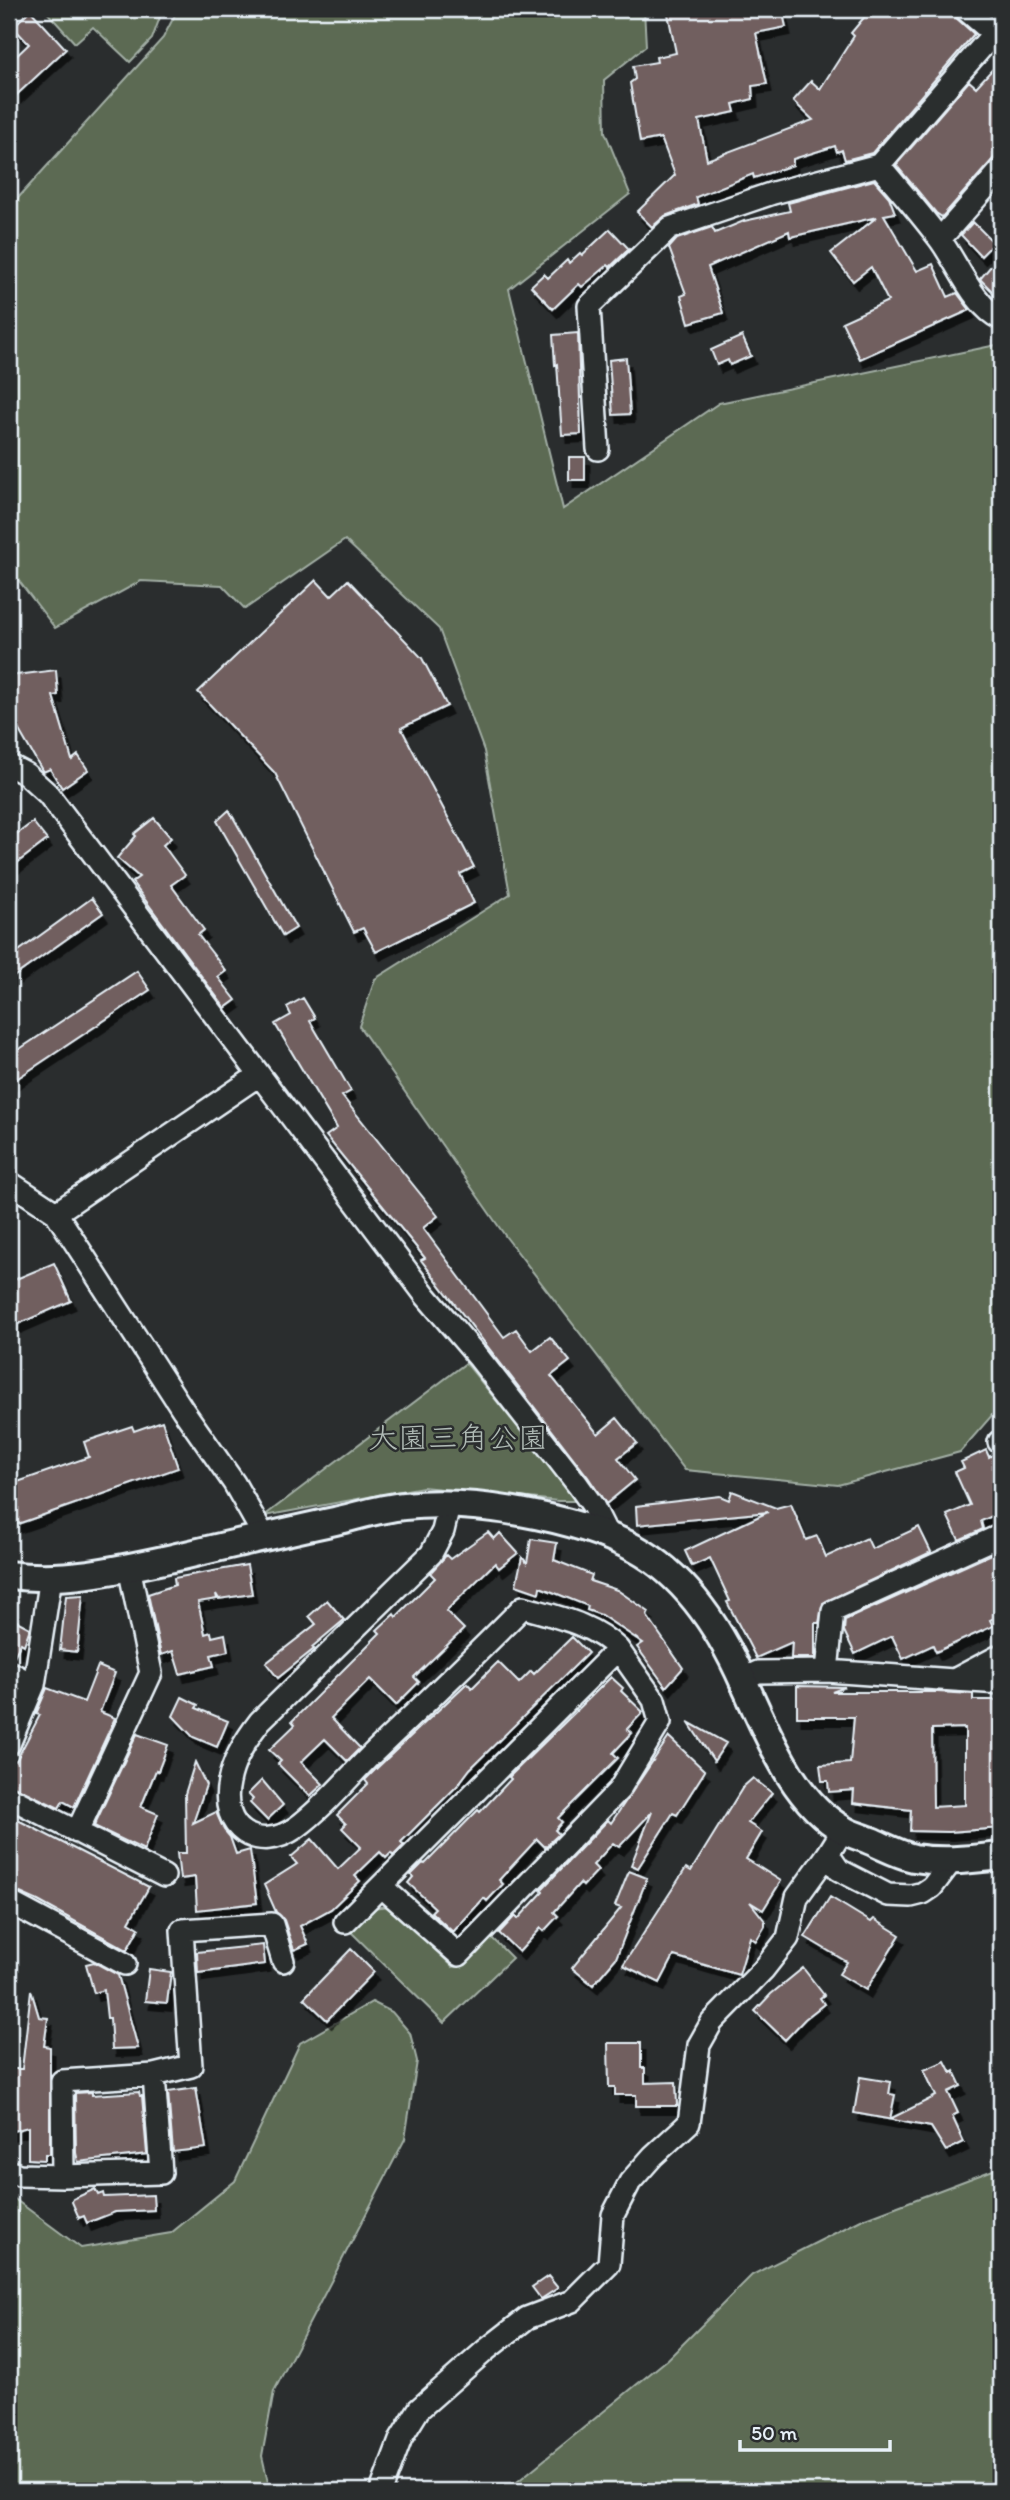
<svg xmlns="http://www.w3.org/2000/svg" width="1010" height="2500" font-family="Itim,'Klee One',sans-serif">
<defs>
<filter id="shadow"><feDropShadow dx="4.5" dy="8" stdDeviation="0" flood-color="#0009"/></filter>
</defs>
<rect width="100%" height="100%" fill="#2a2d2e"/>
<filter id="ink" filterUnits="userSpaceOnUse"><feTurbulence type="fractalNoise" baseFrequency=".0143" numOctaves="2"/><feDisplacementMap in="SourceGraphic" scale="14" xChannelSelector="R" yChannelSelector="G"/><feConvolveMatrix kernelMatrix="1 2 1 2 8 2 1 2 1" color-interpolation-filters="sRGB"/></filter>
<g filter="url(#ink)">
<path fill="#5b6a52" stroke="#a2aea5" stroke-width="2" d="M44,9H163L152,39L130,62L93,27L75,43Z
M178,9H644L646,46L604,80L605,132L630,194L509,289L563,509L719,403L1001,344V1405L960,1452L838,1485L685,1470L506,1237L359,1026L375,979L510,894L484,751L439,629L345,540L245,609L222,585L141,581L55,628L9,568V208L163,38Z
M466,1363L578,1501H558L423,1487L264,1516Z
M389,1906L453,1967L490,1936L512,1958L444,2023L350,1931L372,1908Z
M372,2002L392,2012L410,2033L417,2061L405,2139L274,2391L262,2456L270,2491H9V2195L81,2248L171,2233L235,2181L300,2043Z
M1001,2167V2491H506L668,2359L752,2275L861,2220Z"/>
<path fill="#715e5e" stroke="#e8f1f8" stroke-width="2" fill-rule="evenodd" filter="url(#shadow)" d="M667,9H782L786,27L756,33L767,84L752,86L753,99L733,104L735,112L699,120L707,160L813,120L793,101L811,81L820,89L854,36L851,33L871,9H952L956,18L974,34L872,153L845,160L842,150L837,152L835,146L793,159V165L754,178L753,174L696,197L698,204L665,216L652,227L637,212L675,175L661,138L640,142L630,83L635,79L633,66L657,62L656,57L676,53Z
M30,10L66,49L9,102V63L29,44L13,27Z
M1001,60V150L942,217L936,213L896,165L969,81L976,87Z
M874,180L889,197L895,213L884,215L917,271L933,264L948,297L957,293L970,310L860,359L842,322L888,301L871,267L853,281L831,253L877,217L790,237L789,231L708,267L723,313L689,323L681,296L686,294L669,248L677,239L712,227L715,233L744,221L790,211L788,203Z
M973,222L994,243L981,256L961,235Z
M610,229L629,249L610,267L608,265L582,287L579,284L553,309L531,286L544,274L548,278L567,260L569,263L580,253L582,255Z
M1001,254V300L980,279Z
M578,333L581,434L562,435L557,364L555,365L553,335Z
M742,336L751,356L730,365L728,360L717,365L711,350Z
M626,358L630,414L613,415L609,360Z
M569,457H585V480H569Z
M316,580L331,596L348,580L422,658L447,706L401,728L474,867L460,874L474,903L376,952L363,928L354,932L275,773L198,692Z
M56,670L58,695L53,696L72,760L78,755L88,770L62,788L50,769L43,772L9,713V676Z
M229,810L296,928L283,936L217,821Z
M154,818L171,838L163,845L185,875L171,885L204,930L198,935L226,971L218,977L236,1000L225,1008L132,882L139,877L117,858L136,836L134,834Z
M33,822L47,840L9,869V840Z
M92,898L103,913L9,980V958Z
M137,971L150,990L9,1084V1056Z
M303,998L315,1018L310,1021L351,1091L342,1096L438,1216L423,1228L504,1337L516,1329L532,1351L550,1337L570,1361L551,1376L598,1434L617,1418L637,1443L618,1458L635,1480L606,1504L588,1477L421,1260L425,1258L326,1136L337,1128L275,1024L291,1015L287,1007Z
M54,1263L71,1301L9,1328V1282Z
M162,1421L178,1468L9,1527V1485L89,1457L84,1442L132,1426L134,1431Z
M986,1450L989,1457L994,1454L1001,1469V1512L981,1521L983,1529L959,1540L947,1515L970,1505L955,1472L964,1468L961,1462Z
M732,1491L776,1508L791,1504L806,1540L817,1536L826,1557L867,1538L872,1549L919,1527L931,1552L823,1603L819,1623H815V1658H791L792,1642L756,1658L727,1602L730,1601L710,1558L692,1566L685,1551L768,1512L637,1525L636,1506L720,1496L729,1500Z
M488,1532L494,1539L500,1533L518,1553L499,1568L495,1563L446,1611L464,1629L414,1677L419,1682L396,1705L370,1679L331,1718L360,1748L347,1761L325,1739L301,1762L323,1784L310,1796L278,1764L281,1761L269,1750L295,1725L292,1721L380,1633L377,1630L394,1614L396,1617L435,1578L430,1573L444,1558L446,1555L450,1559Z
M531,1539L557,1543L554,1560L592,1575L590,1581L617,1590L649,1612L647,1616L683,1668L666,1687L637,1647L643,1643L601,1615L587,1610L588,1606L540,1587L539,1593L516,1585L522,1557L527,1563Z
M994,1553L1001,1569V1615L990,1620L993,1626L936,1652L933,1645L903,1659L892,1636L855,1654L844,1631L845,1620Z
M247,1565L252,1594L219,1599L216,1594L217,1599L198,1602L205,1634L211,1632L212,1637L225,1634L228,1651L211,1655L214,1666L180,1674L173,1651L161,1655L148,1594L175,1585L174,1578Z
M83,1595L77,1652L60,1650L66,1596Z
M327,1600L344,1620L312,1647L314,1649L278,1678L266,1663L316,1624L309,1616Z
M9,1617L30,1628L24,1645L21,1643L12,1660L9,1659Z
M572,1637L588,1653L470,1769L457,1786L401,1842L404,1845L393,1856L391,1853L386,1858L380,1852L355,1876L360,1881L331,1909L300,1926L308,1944L294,1950L284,1920L276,1912L264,1885L297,1864L291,1857L312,1839L338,1869L361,1847L342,1828L346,1824L337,1815L368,1784L365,1780L378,1767L467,1683L472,1688L498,1662L519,1683L531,1671L534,1674Z
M98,1666L115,1673L100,1712L115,1718L74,1807L63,1801L59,1808L9,1784V1769L14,1760L16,1761L40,1715L36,1714L47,1688L84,1702Z
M611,1677L623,1688L621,1691L643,1712L627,1729L632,1733L613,1753L618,1758L558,1818L562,1822L555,1830L559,1834L545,1847L537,1839L499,1880L503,1884L487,1901L484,1898L453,1932L431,1912L435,1908L408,1883L413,1877L411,1875L423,1863L425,1864L478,1810L480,1812L511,1779L509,1777Z
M797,1686L845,1687L832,1692H937L973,1694V1700H1001V1828L949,1832L910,1831L911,1810L853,1803L854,1790L829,1792L828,1781H822L820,1765L850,1763L854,1717H797ZM965,1728V1805L933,1807L932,1729Z
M182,1697L198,1705L196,1708L228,1721L217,1747L193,1737L173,1716Z
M688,1722L726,1743L714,1761Z
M137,1734L168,1745L158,1771L156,1770L141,1807L158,1814L144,1850L94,1826Z
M669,1737L705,1771L677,1815L673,1813L638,1868L631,1865L652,1812L619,1847L613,1843L593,1865L598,1870L583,1886L580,1883L554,1912L558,1916L544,1931L541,1928L519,1952L499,1933L515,1916L518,1919L543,1892L541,1890L608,1820L611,1823Z
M195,1762L206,1785L193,1823L216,1812L224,1830L230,1837L236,1854L250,1850L257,1903L197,1910L195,1877L180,1879L177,1853H186L185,1794Z
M753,1778L772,1793L748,1823L762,1832L746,1859L781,1881L763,1910L750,1902L765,1921V1926L756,1941L750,1937L739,1975L674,1956L660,1983L623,1965L686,1868L691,1871L743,1787Z
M262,1780L283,1805L267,1820L250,1803L253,1799L248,1794Z
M14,1818L149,1887L129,1922L139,1928L127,1950L38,1901L9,1888V1828Z
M629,1871L647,1878L616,1958L593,1985L572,1968L621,1908L615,1906Z
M830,1897L871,1922L874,1919L900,1935L866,1990L839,1974L847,1962L805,1937Z
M263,1945L265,1964L198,1973L197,1952Z
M351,1949L374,1972L327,2020L304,1998Z
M94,1962L118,1975L138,2048L112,2049L110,2018H107L104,1990L94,1993L86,1964Z
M803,1968L824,1995L820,1998L824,2004L805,2019L785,2040L755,2011L771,1994Z
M149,1969L171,1972L167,2003L145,2001Z
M31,1990L39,2017L48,2018L44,2046L50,2047V2154H45V2160L28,2159V2127L9,2132V2069H22Z
M608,2043H641V2068H645V2083L676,2082L677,2106H636V2095H615V2087H609Z
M945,2061L951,2073L954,2071L961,2086L948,2092L958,2113L952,2116L964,2142L946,2151L931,2127L854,2113L860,2077L891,2082L889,2094L895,2095L890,2119L936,2096L924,2070Z
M196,2088L206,2148L173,2152L168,2092Z
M92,2092V2095L139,2092L140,2096H142L147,2154L78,2162L76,2153L75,2093Z
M95,2189L98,2195L103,2193L104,2197L153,2195L154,2210L115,2212L87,2223L84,2216L79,2218L72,2202L73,2199Z
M548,2276L558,2288L541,2299L532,2287Z"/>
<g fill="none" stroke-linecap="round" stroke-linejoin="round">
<defs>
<path id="minor" d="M965,9L994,34
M879,165C899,189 920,213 938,237C957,261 973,306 1001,319
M940,239L1001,170
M598,449L589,306L670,228L773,193L879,165L1001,25
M9,765L26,774L48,794L426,1296L479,1358L578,1485L593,1506L608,1536
M9,1182L56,1213L183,1410L234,1483L264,1536
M56,1213L259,1075
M999,1442L1001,1441
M827,1671L833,1611L1001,1535
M9,1672L34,1685
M743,1679L758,1672L827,1671L954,1680L1001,1655
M954,1680L1001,1683
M9,1744L34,1685L51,1577
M9,1797L164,1876
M77,1832L151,1673L129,1567
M828,1854L839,1870L888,1895L911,1896L923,1893L932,1887L951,1862
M381,1886L459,1955L619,1790L660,1722L654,1700L618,1649
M9,1902L125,1964
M345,1922L618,1649C593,1624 557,1617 523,1607C473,1658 421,1707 370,1756C346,1780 324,1807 297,1827C257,1855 219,1828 229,1782C233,1760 246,1739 260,1721L431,1554L443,1531L449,1506
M9,2171L19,2175L63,2176L161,2173L154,2075L191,2066L182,1930L272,1924L283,1961
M63,2176L62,2081L154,2075
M381,2491L401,2438L419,2409L486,2350L527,2318L572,2301L609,2264L613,2215L630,2182L653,2156L689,2123L699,2045L712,2022L763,1970L788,1938L797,1897L828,1854L843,1830"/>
<path id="tertiary" d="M9,1575C66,1583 126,1568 182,1556C233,1544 284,1532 335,1521C357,1516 381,1508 404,1506C472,1499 575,1516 636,1549C687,1577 721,1631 744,1683C767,1732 793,1802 844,1830C852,1835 862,1837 871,1841C885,1847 900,1855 914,1858C944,1863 972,1859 1001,1856"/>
</defs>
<use href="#minor" stroke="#e8f1f8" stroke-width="26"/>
<use href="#tertiary" stroke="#e8f1f8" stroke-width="32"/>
<use href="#minor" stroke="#2a2d2e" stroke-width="21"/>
<use href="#tertiary" stroke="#2a2d2e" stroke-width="26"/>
</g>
</g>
<g text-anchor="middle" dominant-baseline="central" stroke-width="5" stroke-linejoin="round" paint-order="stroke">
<g font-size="30" fill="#b0bbb6" stroke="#2a2d2e">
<text x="458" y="1437">大園三角公園</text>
</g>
</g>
<rect width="1010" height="2500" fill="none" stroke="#2a2d2e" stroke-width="35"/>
<rect x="18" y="18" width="975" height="2465" fill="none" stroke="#e8f1f8" stroke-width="2.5" filter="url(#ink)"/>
<path d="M740 2440v10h150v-10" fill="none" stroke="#e8f1f8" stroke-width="3.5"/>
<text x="751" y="2440" font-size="21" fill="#e8f1f8" stroke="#2a2d2e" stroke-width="5" paint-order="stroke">50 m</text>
</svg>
